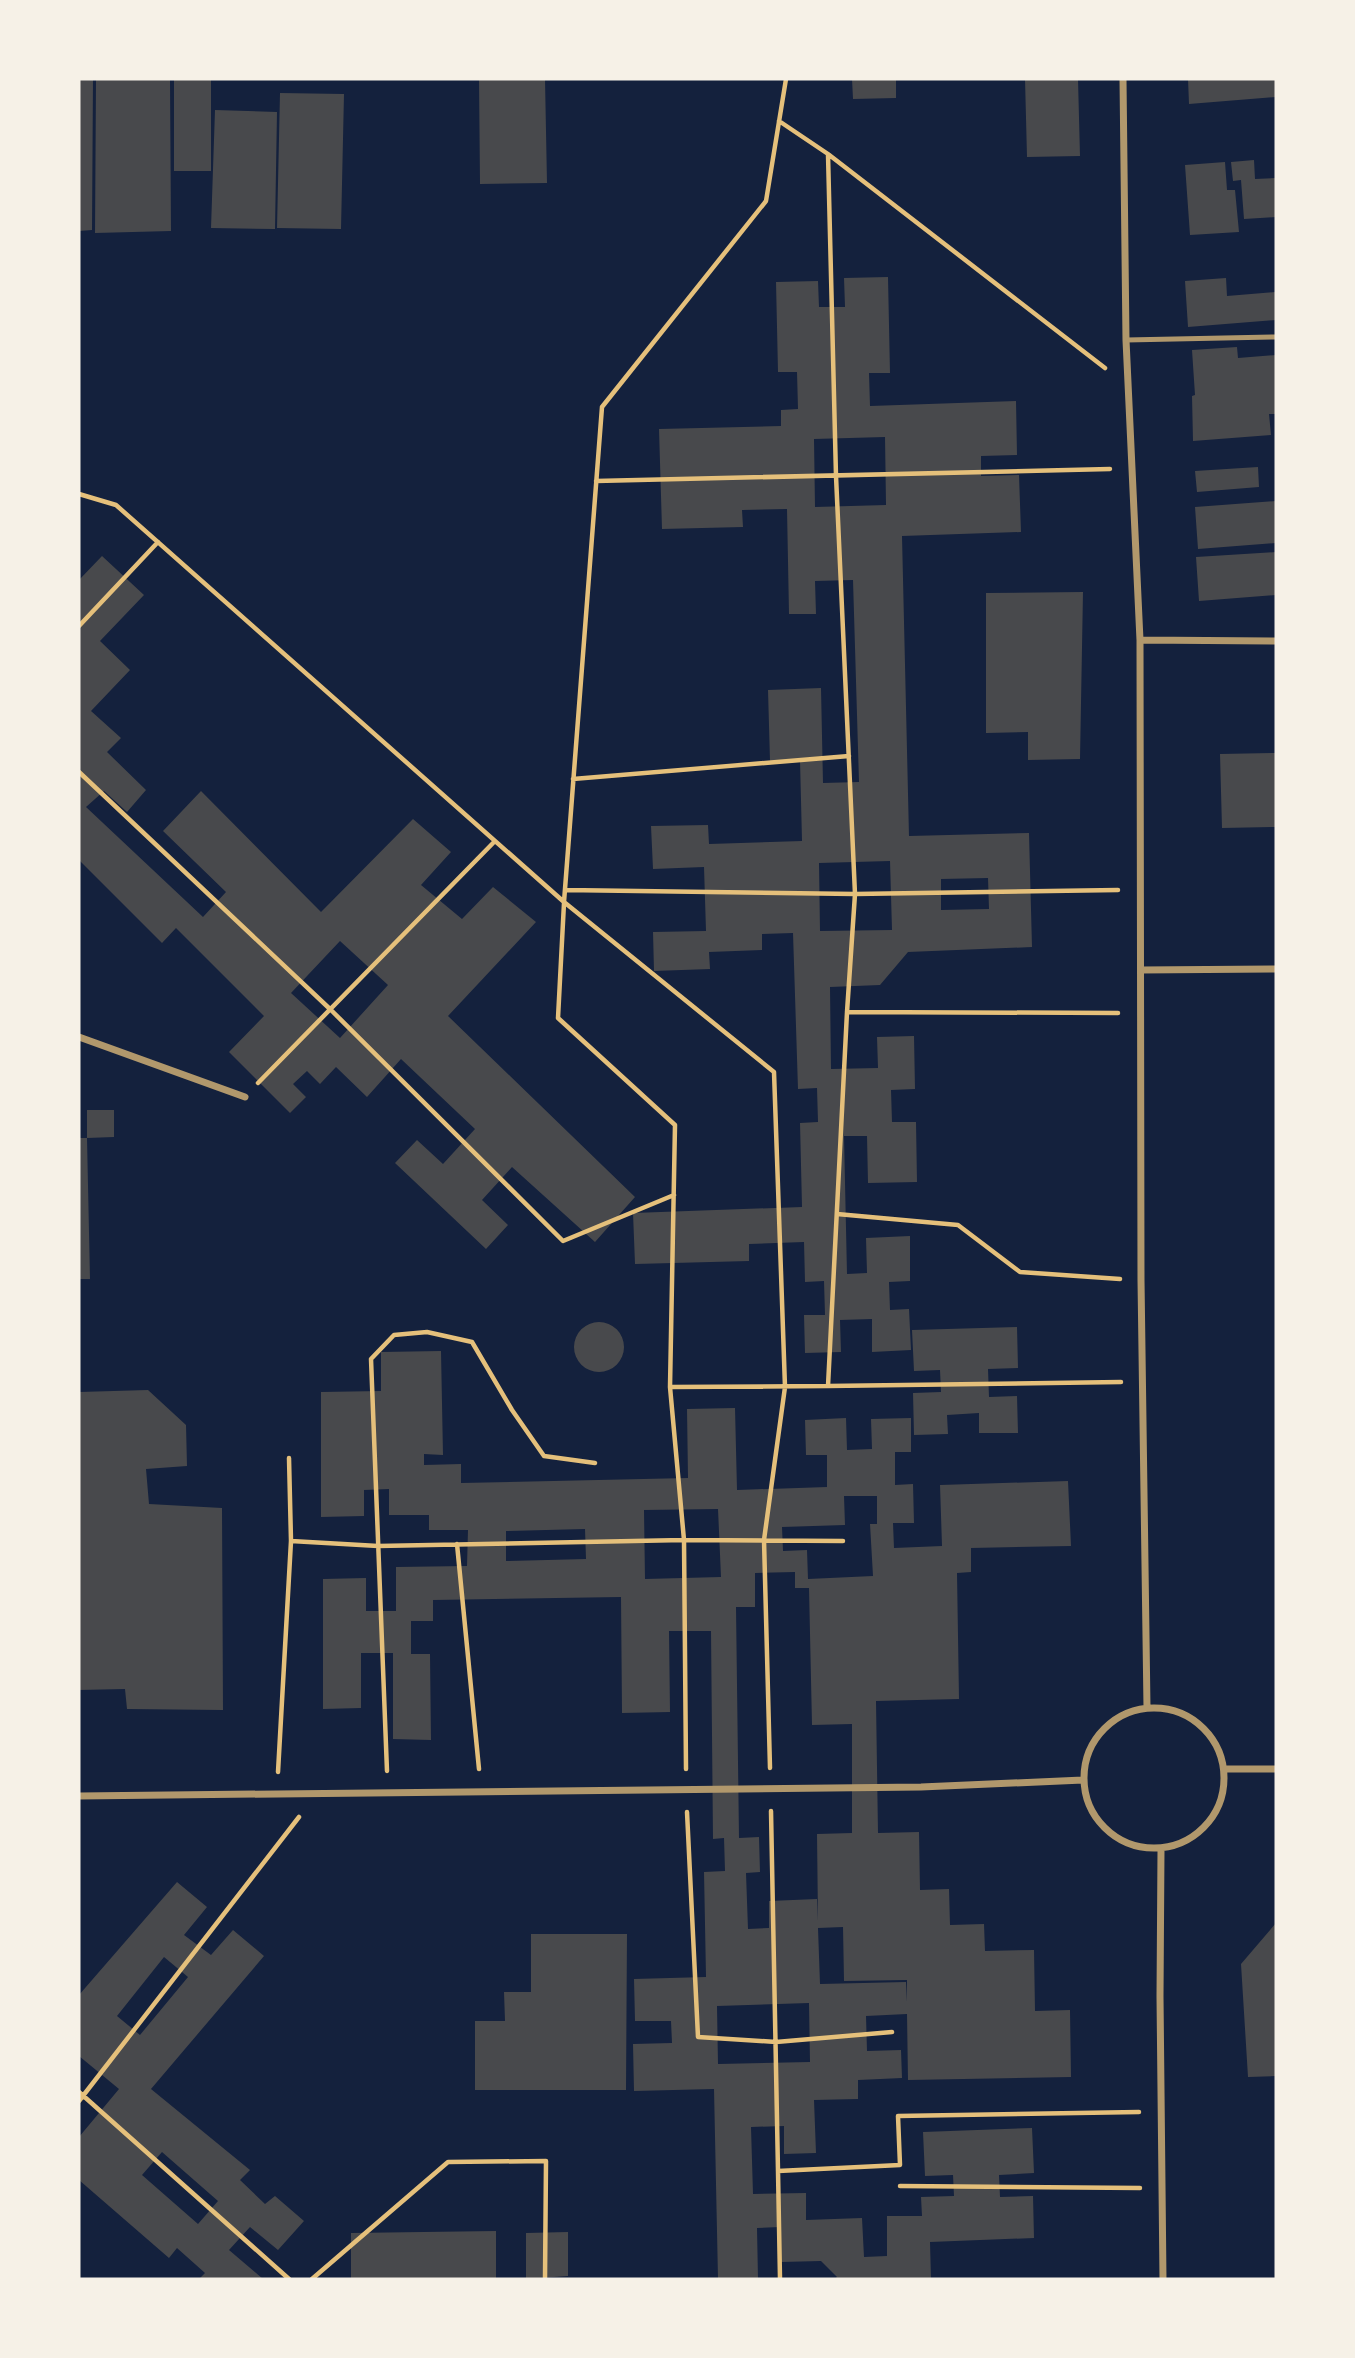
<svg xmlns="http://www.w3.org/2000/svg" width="1355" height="2358" font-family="'Open Sans',sans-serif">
<rect width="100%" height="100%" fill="#14213d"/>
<path fill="#48494c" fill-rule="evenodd" d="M79,79H93L92,230L79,231Z
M96,79H170L171,231L95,233Z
M174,79H211V171H174Z
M479,79H545L547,183L480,184Z
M852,79H896V98L853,99Z
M1025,79H1078L1080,156L1027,157Z
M1188,79H1276V97L1189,104Z
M280,93L344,94L341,229L277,228Z
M215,110L277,112L275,229L211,228Z
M1254,160L1255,179L1276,178V217L1244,219L1241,180L1233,181L1231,162Z
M1225,162L1227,190H1235L1239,232L1190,235L1185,165Z
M888,277L890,373H869L870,406L1016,401L1017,455L981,456V476L1019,475L1021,532L902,536L909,836L1029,833L1032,947L908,952L880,985L830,987L831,1069L878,1068L877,1037L914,1036L915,1089L891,1090L892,1122H916L917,1182L868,1183L867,1136H844L847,1274L867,1273L866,1238L910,1236V1281L889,1282L890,1310L909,1309L911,1350L872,1352V1319L840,1320L841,1352L805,1353L804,1315H825L824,1281L805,1282L804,1242L749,1244V1261L635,1264L633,1213L802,1207L800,1123L818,1122L817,1088L798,1089L793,933L762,934V950L709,952L710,969L654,971L653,932L706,931L704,867L653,869L651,826L708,825L709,844L802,841L800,760L770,761L768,690L821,688L823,783L859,782L853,580L815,581L816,614H789L787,509L742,510L743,527L662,529L659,429L781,426V410L798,409L797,372H778L776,282L818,281L819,307H845L844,278ZM885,437L886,505L815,507L814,439ZM890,861L892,930L820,931L819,863ZM988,878L989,909L941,910V879Z
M1226,278L1227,296L1275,292L1276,320L1188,327L1185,281Z
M1237,347L1238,358L1276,355V414H1269L1271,435L1193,441L1192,396L1195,395L1192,350Z
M1258,467L1259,487L1197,492L1195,471Z
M1276,501V543L1198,549L1195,507Z
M1276,552V595L1199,601L1196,557Z
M102,556L144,595L100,641L130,670L91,711L121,738L107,752L146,790L127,812L104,791L86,807L203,917L226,892L163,831L201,791L321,912L413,819L451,852L421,885L462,919L493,887L536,922L448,1016L635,1197L595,1242L512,1167L482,1200L508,1225L486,1249L395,1163L417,1140L443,1164L475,1129L401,1059L367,1097L336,1067L320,1084L307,1071L293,1084L306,1097L290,1113L229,1052L264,1016L176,928L162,943L79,860V580ZM340,941L388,985L340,1038L291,993Z
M1083,592L1080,759L1028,760V732L986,733V593Z
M1276,753V827L1222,828L1220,754Z
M87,1110H114V1137L87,1138Z
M79,1138H87L90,1279H79Z
M574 1347a25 25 0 1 1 50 0a25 25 0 1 1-50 0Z
M1017,1327L1018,1368L988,1369L989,1397L1017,1396L1018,1433H979V1413L947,1415L948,1434L914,1435L913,1393L941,1392L940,1370L914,1371L912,1330Z
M441,1351L443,1455L424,1454V1465L461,1464V1483L688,1478L687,1409L735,1408L737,1490L827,1487V1455H806L805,1420L846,1418L847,1450L872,1449L871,1419L911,1418V1452H895V1485L913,1484L914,1523H893L894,1548L942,1546L940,1485L1068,1481L1071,1546L971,1548V1572L957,1573L959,1699L876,1701L878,1833L919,1832L920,1890L949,1889L950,1925L984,1924L985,1951L1034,1950L1035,2011L1070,2010L1071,2077L908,2080L907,2014L866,2016L867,2051L901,2050L902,2078L858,2080V2099L814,2100L816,2153L784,2154V2126L751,2127L753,2194L806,2193V2220L862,2218L864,2257L887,2256V2216H922L921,2197L954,2196L953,2175L925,2176L923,2132L1032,2128L1034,2173L999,2175L1000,2197L1033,2196L1034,2238L930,2242L931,2279H835L837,2277L821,2261L781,2262L780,2227L757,2228L758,2279H718L714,2089L634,2091L633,2044L672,2043L671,2021H635L634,1979L706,1977L704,1872L725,1871L724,1838L713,1839L711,1631H669L670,1712L622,1713L621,1597L433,1600V1621H411V1654H430L431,1740L393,1739V1653H361V1708L323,1709V1579L366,1578V1611H396V1567L467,1566L468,1530H429V1515H389V1489L364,1490V1516L321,1517V1392L381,1391V1352ZM844,1496H877V1524H870L873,1576L808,1579L807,1550L783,1551L782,1527L845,1525ZM718,1509L721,1577L645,1579L644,1510ZM585,1529L586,1559L506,1561V1531ZM795,1572V1588H809L812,1725L852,1724V1833L817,1834L818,1921L817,1899L769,1901V1928L748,1929L746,1873L760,1872L759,1837L739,1838L736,1607H755V1573ZM843,1927L844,1981L907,1980V2002L906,1982L820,1984L818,1928ZM809,2003L810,2062L718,2064L717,2006Z
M148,1390L186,1425L187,1466L146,1469L149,1504L222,1508L223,1710L127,1709L125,1689L79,1690V1392Z
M177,1882L207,1907L184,1935L211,1955L233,1930L264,1956L151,2089L250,2170L240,2180L265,2204L275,2196L304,2221L278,2250L250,2227L229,2250L263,2279H199L205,2273L177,2248L169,2258L79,2180V2137L119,2089L79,2056V1995ZM164,1957L188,1977L140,2035L117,2016ZM162,2152L218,2201L198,2224L142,2175Z
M1276,1923V2076L1248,2077L1241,1964Z
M531,1934H627L626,2090H475V2021H505L504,1992H531Z
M496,2231V2279H351V2233Z
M568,2232V2276L526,2279V2233Z"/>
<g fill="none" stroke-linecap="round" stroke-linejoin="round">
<path stroke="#e5c07b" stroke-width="4.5" d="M779,121L828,154L1105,368
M828,154L836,476L855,894L1118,890
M596,481L1110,469
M79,494L116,505L564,902L602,407L766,201L786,79
M79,626L158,542
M79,772L331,1010L563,1241L674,1195
M573,779L849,756
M565,890L855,894L847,1012
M564,902L774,1072L785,1387L764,1540L770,1768
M564,903L558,1018L675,1125L670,1387
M258,1083L495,841
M837,1214L958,1225L1020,1272L1120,1279
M828,1386L1121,1382
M291,1541L378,1546L684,1540L670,1387L828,1386L847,1012L1118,1013
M457,1544L479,1769
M686,1769L684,1540L843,1541
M387,1771L371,1359L394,1335L427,1332L472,1342L512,1410L544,1456L595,1463
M278,1772L291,1541L289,1458
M771,1811L778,2171
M687,1812L698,2037L776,2042L892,2032
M79,2092L289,2279
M79,2101L299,1817
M900,2186L1140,2188
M312,2279L448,2162L546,2161L545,2279
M780,2279L778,2171L900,2165L898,2116L1139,2112"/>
<path stroke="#b1986c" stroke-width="5" d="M1126,340L1276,337"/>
<path stroke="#b1986c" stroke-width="7" d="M1123,79L1126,340L1140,640L1141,1280L1147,1707
M1140,640L1276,641
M1141,970L1276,969
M79,1037L245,1097
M1084 1778a70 70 0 1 1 140 0a70 70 0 1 1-140 0Z
M1224,1769H1276
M79,1796L921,1787L1083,1780
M1161,1850L1160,1996L1163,2279"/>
</g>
<rect width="1355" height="2358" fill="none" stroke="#f6f1e7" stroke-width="161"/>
</svg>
